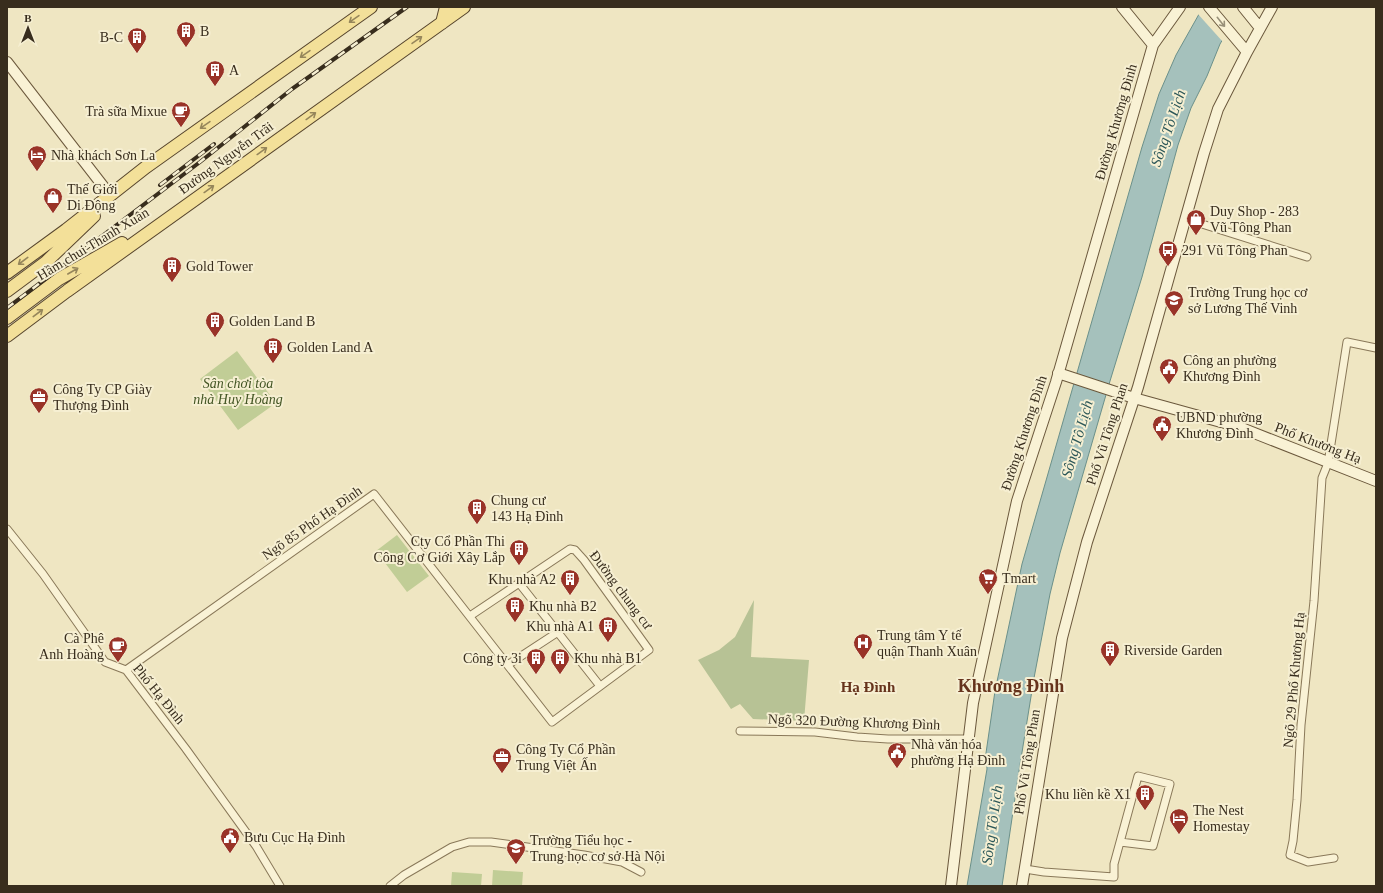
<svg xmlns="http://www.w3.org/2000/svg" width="1383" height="893" font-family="'Times New Roman',serif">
<rect width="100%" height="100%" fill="#efe6c2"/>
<path fill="#c1cd96" d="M237,351L276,403L238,430L200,379Z
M397,535L429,576L407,592L376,551Z
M493,870L523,872L522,886H492Z
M452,872L482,874L481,886H451Z"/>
<path fill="#b7c295" d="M754,600L751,657L809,660L804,721L753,719L740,704L731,709L698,660L719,650L735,637Z"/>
<path fill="#a5c1bc" stroke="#6b908a" d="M1203,7H1242L1220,44L1207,76L1191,108L1178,145L1142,277L1110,381L1060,553L1050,594L1034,678L1019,771L1002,886H967L987,769L986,753L995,691L1022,564L1142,147L1159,94L1176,55Z"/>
<path fill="#efe6c2" d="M1201,7H1244L1223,42L1197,13Z"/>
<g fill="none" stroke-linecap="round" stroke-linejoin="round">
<defs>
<path id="street" d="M1186,219L1307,257
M7,529L43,574L105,662L126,670L186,749L256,846L280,886
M519,583L600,686
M509,664L558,632
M126,670L374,494L552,722L649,650L584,560L575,550L570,549L470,616
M740,731L815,732L857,737L888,739H968
M1334,858L1308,862L1290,855L1293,841L1297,800L1301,725L1314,601L1322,478L1328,463L1347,342L1376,348
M1025,869L1044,872L1114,877V864L1138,776L1170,784L1153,846L1120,842
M390,886L404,875L452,847L469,842H491L584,855L622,862L641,872"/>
<path id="secondary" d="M1122,7L1153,45
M1209,7L1247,52
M1243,7L1260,28
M7,62L110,195
M1058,373L1134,398L1239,427L1376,481
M951,886L973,703L1017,501L1056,382L1153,45L1180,7
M1022,886L1062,638L1087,542L1138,387L1204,153L1218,109L1247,52L1272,7"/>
<path id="primary" d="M442,23L446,7
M7,273L66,230L146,167L371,7
M7,291L46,262L94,216
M7,318L59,279L122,243
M7,336L67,291L464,7"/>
</defs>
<use href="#street" stroke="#897859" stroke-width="9"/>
<use href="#secondary" stroke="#6b583c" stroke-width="12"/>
<use href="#primary" stroke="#57452d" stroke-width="14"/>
<use href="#street" stroke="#f9f2d5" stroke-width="7"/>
<use href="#secondary" stroke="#f9f2d5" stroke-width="10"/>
<use href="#primary" stroke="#f3e099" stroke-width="12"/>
<defs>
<path id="rail" d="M160,185L214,144
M7,308L200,162L292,89L407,7"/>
</defs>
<use href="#rail" stroke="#382d1d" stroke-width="4"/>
<use href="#rail" stroke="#f6efd2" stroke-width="2.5" stroke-dasharray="8" stroke-linecap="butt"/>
</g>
<defs><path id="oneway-shaft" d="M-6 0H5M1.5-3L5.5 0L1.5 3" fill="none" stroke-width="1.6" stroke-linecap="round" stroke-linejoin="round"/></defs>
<g stroke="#96865b">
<use href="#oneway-shaft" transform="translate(354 19) rotate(145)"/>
<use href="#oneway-shaft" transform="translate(417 40) rotate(-35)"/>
<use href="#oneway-shaft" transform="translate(305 54) rotate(145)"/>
<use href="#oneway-shaft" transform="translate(311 116) rotate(-36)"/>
<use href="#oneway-shaft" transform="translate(205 125) rotate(145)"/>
<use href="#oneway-shaft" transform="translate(262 151) rotate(-36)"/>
<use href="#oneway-shaft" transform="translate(209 189) rotate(-36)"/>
<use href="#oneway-shaft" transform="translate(23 261) rotate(143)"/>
<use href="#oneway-shaft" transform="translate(73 271) rotate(-30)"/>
<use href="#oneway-shaft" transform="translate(38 313) rotate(-37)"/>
</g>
<use stroke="#989079" href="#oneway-shaft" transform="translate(1221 22) rotate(51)"/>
<defs>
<symbol id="building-pin" viewBox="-11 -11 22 30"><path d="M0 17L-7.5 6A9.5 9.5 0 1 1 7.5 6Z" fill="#993328" stroke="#f6efd2"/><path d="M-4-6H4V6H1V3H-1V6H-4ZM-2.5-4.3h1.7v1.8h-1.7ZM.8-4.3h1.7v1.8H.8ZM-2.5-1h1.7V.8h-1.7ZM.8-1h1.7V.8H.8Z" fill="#fff"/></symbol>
<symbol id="cafe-pin" viewBox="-11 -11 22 30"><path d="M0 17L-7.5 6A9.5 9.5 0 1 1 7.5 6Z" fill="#993328" stroke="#f6efd2"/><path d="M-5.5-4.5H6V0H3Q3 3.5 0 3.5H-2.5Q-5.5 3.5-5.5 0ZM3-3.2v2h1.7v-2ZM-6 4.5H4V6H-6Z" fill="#fff"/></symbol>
<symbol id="hotel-pin" viewBox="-11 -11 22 30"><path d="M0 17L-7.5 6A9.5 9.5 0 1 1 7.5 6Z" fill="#993328" stroke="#f6efd2"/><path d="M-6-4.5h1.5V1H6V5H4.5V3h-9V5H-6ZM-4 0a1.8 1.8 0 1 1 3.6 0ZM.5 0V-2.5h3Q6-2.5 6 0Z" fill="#fff"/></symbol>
<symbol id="shop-pin" viewBox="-11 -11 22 30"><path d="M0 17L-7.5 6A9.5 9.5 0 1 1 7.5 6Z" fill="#993328" stroke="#f6efd2"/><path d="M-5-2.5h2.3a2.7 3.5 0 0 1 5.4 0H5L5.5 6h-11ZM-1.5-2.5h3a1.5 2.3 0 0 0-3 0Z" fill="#fff"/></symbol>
<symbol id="bus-pin" viewBox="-11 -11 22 30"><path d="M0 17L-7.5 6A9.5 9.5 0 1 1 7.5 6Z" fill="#993328" stroke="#f6efd2"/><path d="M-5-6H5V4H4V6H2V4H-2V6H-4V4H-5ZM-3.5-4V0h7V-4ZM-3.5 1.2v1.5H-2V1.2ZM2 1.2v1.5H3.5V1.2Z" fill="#fff"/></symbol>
<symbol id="school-pin" viewBox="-11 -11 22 30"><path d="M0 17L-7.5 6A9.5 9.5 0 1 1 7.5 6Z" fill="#993328" stroke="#f6efd2"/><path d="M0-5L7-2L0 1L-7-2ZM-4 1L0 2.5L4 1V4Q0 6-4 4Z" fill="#fff"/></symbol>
<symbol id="civic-pin" viewBox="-11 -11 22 30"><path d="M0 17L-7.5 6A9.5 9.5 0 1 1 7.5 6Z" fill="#993328" stroke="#f6efd2"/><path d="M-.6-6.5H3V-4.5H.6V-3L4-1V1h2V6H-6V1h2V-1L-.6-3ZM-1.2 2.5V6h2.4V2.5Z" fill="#fff"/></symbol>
<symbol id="office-pin" viewBox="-11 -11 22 30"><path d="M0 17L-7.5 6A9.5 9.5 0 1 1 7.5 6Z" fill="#993328" stroke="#f6efd2"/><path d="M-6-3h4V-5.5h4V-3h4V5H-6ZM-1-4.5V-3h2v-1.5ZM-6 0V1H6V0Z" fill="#fff"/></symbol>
<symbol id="supermarket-pin" viewBox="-11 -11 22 30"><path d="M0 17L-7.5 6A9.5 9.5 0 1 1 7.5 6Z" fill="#993328" stroke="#f6efd2"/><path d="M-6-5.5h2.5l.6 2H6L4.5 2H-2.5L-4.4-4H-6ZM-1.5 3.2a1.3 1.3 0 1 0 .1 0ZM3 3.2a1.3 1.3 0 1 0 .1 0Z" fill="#fff"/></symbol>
<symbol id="hospital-pin" viewBox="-11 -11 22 30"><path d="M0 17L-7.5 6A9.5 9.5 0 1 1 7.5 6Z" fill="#993328" stroke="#f6efd2"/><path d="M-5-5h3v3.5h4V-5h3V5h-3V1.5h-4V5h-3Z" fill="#fff"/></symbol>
</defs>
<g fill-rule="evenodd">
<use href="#building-pin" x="175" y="20" width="22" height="30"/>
<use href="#building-pin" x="126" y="26" width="22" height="30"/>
<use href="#building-pin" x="204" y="59" width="22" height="30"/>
<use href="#cafe-pin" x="170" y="100" width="22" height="30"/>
<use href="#hotel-pin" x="26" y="144" width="22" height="30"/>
<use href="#shop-pin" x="42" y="186" width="22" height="30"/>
<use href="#shop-pin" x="1185" y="208" width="22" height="30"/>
<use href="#bus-pin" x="1157" y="239" width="22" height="30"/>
<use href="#building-pin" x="161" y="255" width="22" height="30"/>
<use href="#school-pin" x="1163" y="289" width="22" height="30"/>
<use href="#building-pin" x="204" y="310" width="22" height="30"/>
<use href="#building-pin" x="262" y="336" width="22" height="30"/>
<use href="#civic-pin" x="1158" y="357" width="22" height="30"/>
<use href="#office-pin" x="28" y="386" width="22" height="30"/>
<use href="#civic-pin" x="1151" y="414" width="22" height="30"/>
<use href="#building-pin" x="466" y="497" width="22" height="30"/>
<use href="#building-pin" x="508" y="538" width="22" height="30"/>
<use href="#supermarket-pin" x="977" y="567" width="22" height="30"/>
<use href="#building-pin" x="559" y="568" width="22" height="30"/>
<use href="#building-pin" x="504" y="595" width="22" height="30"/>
<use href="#building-pin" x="597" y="615" width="22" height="30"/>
<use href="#hospital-pin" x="852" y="632" width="22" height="30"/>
<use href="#cafe-pin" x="107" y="635" width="22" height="30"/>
<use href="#building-pin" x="1099" y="639" width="22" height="30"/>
<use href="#building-pin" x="525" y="647" width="22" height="30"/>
<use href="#building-pin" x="549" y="647" width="22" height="30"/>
<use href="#civic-pin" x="886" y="741" width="22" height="30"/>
<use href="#office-pin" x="491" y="746" width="22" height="30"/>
<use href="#building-pin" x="1134" y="783" width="22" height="30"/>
<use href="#hotel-pin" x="1168" y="807" width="22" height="30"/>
<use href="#civic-pin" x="219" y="826" width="22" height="30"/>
<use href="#school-pin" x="505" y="837" width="22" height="30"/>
</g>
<g text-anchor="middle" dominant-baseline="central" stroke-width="4" stroke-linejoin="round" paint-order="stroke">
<g font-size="14" fill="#382d1d" stroke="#f6efd2" text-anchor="start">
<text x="200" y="31">B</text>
<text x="123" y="37" text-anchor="end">B-C</text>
<text x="229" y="70">A</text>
<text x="167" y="111" text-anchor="end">Trà sữa Mixue</text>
<text x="51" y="155">Nhà khách Sơn La</text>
<text x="67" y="189">Thế Giới<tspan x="67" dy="16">Di Động</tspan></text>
<text x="1210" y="211">Duy Shop - 283<tspan x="1210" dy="16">Vũ Tông Phan</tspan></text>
<text x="1182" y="250">291 Vũ Tông Phan</text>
<text x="186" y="266">Gold Tower</text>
<text x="1188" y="292">Trường Trung học cơ<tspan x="1188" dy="16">sở Lương Thế Vinh</tspan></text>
<text x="229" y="321">Golden Land B</text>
<text x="287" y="347">Golden Land A</text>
<text x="1183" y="360">Công an phường<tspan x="1183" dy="16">Khương Đình</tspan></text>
<text x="53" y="389">Công Ty CP Giày<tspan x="53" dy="16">Thượng Đình</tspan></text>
<text x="1176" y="417">UBND phường<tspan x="1176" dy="16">Khương Đình</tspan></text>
<text x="491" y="500">Chung cư<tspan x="491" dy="16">143 Hạ Đình</tspan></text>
<text x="505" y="541" text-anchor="end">Cty Cổ Phần Thi<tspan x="505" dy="16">Công Cơ Giới Xây Lắp</tspan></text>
<text x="1002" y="578">Tmart</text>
<text x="556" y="579" text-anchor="end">Khu nhà A2</text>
<text x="529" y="606">Khu nhà B2</text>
<text x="594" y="626" text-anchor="end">Khu nhà A1</text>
<text x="877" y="635">Trung tâm Y tế<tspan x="877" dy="16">quận Thanh Xuân</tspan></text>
<text x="104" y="638" text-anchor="end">Cà Phê<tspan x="104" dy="16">Anh Hoàng</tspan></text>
<text x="1124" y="650">Riverside Garden</text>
<text x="522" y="658" text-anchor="end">Công ty 3i</text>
<text x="574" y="658">Khu nhà B1</text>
<text x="911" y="744">Nhà văn hóa<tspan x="911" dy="16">phường Hạ Đình</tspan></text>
<text x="516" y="749">Công Ty Cổ Phần<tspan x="516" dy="16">Trung Việt Ấn</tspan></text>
<text x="1131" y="794" text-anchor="end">Khu liền kề X1</text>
<text x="1193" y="810">The Nest<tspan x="1193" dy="16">Homestay</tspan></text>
<text x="244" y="837">Bưu Cục Hạ Đình</text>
<text x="530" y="840">Trường Tiểu học -<tspan x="530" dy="16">Trung học cơ sở Hà Nội</tspan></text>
</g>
<g font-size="14" fill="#382d1d" stroke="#f6efd2">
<text transform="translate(1116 122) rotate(-74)">Đường Khương Đình</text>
<text transform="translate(226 158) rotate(-36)">Đường Nguyễn Trãi</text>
<text transform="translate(93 244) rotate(-31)">Hầm chui Thanh Xuân</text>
<text transform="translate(1024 433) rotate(-72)">Đường Khương Đình</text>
<text transform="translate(1107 434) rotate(-72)">Phố Vũ Tông Phan</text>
<text transform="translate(1318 443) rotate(21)">Phố Khương Hạ</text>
<text transform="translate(312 523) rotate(-35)">Ngõ 85 Phố Hạ Đình</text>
<text transform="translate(621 590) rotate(53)">Đường chung cư</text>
<text transform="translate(1294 680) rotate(-85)">Ngõ 29 Phố Khương Hạ</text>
<text transform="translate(159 694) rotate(51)">Phố Hạ Đình</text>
<text transform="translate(854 722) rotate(2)">Ngõ 320 Đường Khương Đình</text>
<text transform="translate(1027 762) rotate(-81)">Phố Vũ Tông Phan</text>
</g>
<g font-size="14" font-style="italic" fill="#435524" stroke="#f6efd2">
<text x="238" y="383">Sân chơi tòa<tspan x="238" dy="16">nhà Huy Hoàng</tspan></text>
</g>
<g font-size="15" font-style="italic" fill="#2c5758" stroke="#f6efd2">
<text transform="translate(1168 128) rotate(-71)">Sông Tô Lịch</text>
<text transform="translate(1077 439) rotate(-74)">Sông Tô Lịch</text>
<text transform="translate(992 825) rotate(-82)">Sông Tô Lịch</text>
</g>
<g font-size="15" font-weight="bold" fill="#66331c" stroke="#f6efd2">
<text x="868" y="687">Hạ Đình</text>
</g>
<g font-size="18" font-weight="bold" fill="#66331c" stroke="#f6efd2">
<text x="1011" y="686">Khương Đình</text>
</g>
</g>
<rect width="1383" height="893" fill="none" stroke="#382d1d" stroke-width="16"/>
<g transform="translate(28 28)" stroke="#f6efd2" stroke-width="3" paint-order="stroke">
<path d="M0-3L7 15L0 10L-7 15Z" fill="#382d1d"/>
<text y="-6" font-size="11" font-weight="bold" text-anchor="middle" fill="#382d1d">B</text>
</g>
</svg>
